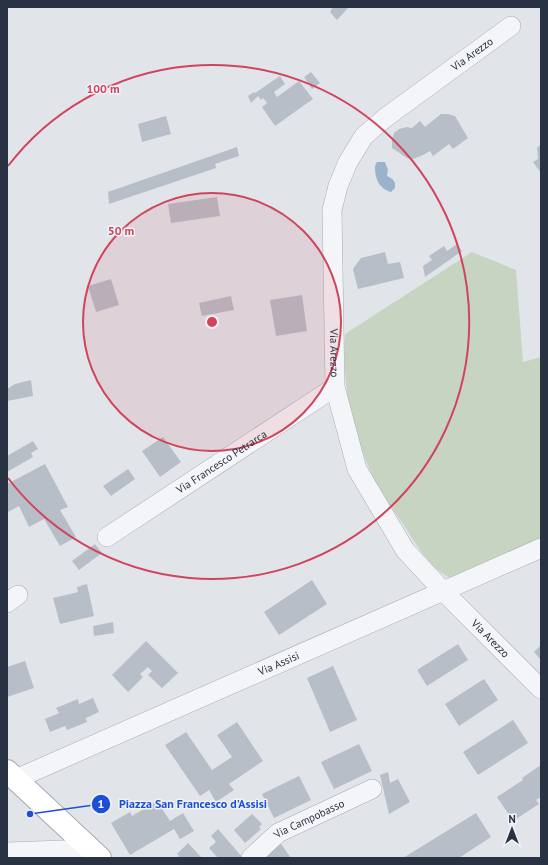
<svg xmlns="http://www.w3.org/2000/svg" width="548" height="865" font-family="'PT Sans',sans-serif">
<rect width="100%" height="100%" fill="#e1e5ea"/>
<path fill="#c7d4c2" d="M472,252L516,270L523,362L541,357V538L459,577H448C429,566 417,546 405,527C392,508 378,489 369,468C350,426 342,379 345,334Z"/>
<path fill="#9bb3ca" d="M377,162H385L388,170L387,176C393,179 396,181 395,188L391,192C378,188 375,178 375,166Z"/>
<path fill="#b8bec7" d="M333,7H349L337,20L330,12Z
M311,72L320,83L312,89L304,77Z
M280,76L285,84L274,92L277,97L299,81L313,99L275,126L262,107L267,103L263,98L261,100L258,96L251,103L248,96L254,92L255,93Z
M441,114H448L455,116L468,138L453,149L449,144L433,156L430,151L421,156L413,159L407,158L392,148V139L394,133L399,129L407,127L412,128L420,121L425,127Z
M166,116L171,134L142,142L138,124Z
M541,144V173L533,162L538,159L537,148Z
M237,147L239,156L215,164L216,168L109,204L108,192Z
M217,197L220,216L171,223L168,204Z
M457,244L462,251L425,277L423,266L432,260L429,256L444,246L447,251Z
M385,252L388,264L400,262L404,278L358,289L353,269L361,258Z
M111,279L119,305L96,312L88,286Z
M302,295L307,331L276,336L270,300Z
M231,296L234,310L202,316L199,303Z
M31,380L33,396L7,401V389L15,384Z
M163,437L181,462L160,477L142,451Z
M33,441L38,449L31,453L33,457L7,472V456Z
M45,464L68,507L60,510L76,537L60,546L44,519L29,527L19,506L8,512L7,510V484Z
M128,469L135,479L111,496L103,486Z
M95,544L102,553L79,570L72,561Z
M312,580L327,604L279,635L264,612Z
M87,584L94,616L60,624L53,598L78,592L77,587Z
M113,622L114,633L94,636L93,626Z
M146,641L178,673L162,688L148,675L152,671L148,667L140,674L143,677L128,692L112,675Z
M458,644L468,660L427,686L417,670Z
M541,645V660L534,652Z
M25,661L34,688L7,697V667Z
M333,666L357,720L330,732L307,678Z
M484,679L498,700L459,726L445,704Z
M93,698L99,712L86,718L87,722L67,730L65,726L50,732L45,719L59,713L56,708L78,699L79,704Z
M513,720L528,743L478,775L463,752Z
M237,722L263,761L229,784L234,790L216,802L209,790L200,796L165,745L186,732L212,770L232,757L217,735Z
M359,744L372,771L334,789L321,762Z
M541,765V797L536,800L539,804L513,821L497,797L523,780L522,778Z
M388,772L390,783L398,779L410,802L389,814L380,775Z
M299,776L311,800L274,818L262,794Z
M157,801L170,821L183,813L194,831L180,839L174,829L130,855L111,823L130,812L132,816Z
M476,813L491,837L459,858H403Z
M252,814L262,824L259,827L261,829L245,843L234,830Z
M218,829L242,857L241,858H218L209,848L216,842L211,836Z
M279,841L291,858H260Z
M188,843L202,858H176L179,856L177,854Z"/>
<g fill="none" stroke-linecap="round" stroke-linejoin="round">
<defs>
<g id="street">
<path id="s1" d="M511,26L385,118L364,136L348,162L338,186L332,210L335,387L357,469L405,550L443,591L541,689"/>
<path id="s2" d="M107,537L335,387"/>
<path d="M7,603L18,595"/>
<path id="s3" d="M16,779L541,548"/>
<path d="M7,852L91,849"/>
<path id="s4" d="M251,858L278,833L372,789"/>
</g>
<path id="secondary" d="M7,771L100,858"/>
</defs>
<use href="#street" stroke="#a6acb4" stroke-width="20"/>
<use href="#secondary" stroke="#a6acb4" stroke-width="24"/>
<use href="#street" stroke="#f4f5f8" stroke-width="19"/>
<use href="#secondary" stroke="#fff" stroke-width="22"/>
</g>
<circle cx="212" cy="322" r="129" fill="#d1445c" fill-opacity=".12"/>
<g fill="none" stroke="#d1445c" stroke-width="2">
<circle cx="212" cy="322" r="129"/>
<path d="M8 166A257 257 0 1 1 8 478"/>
</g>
<g text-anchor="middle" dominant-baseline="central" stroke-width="3" stroke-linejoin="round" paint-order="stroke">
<g font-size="11" fill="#293242" stroke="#f0f3f7">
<text transform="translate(472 54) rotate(-36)">Via Arezzo</text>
<text stroke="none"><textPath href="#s1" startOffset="408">Via Arezzo</textPath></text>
<text stroke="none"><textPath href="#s2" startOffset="137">Via Francesco Petrarca</textPath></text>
<text stroke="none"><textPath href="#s1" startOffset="744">Via Arezzo</textPath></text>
<text stroke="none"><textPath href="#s3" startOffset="287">Via Assisi</textPath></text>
<text stroke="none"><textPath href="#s4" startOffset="71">Via Campobasso</textPath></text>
</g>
</g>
<circle cx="212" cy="322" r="6" fill="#d1445c" stroke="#f0f3f7" stroke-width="2"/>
<g font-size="12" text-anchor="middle" font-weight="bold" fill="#d1445c" stroke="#f0f3f7" stroke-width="3" stroke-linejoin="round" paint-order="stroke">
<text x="103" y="93">100 m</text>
<text x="121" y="235">50 m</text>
</g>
<path fill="none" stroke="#1d4ed8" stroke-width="1.5" d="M30 814L101 804"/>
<g fill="#1d4ed8" stroke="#f0f3f7" stroke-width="1.5">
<circle cx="30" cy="814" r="4"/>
<circle cx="101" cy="804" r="10"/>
</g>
<g font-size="12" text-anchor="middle" font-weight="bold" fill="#fff">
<text x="101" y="808">1</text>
</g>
<g font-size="12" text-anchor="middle" font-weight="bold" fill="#1d4ed8" stroke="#f0f3f7" stroke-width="3" stroke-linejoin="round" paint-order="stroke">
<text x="193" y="808">Piazza San Francesco d'Assisi</text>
</g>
<rect width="548" height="865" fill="none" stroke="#293242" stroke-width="16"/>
<g transform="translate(512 829)" stroke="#f0f3f7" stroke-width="3" paint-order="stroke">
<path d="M0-3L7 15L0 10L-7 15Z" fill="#293242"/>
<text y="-6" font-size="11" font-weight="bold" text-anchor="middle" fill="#293242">N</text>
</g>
</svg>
